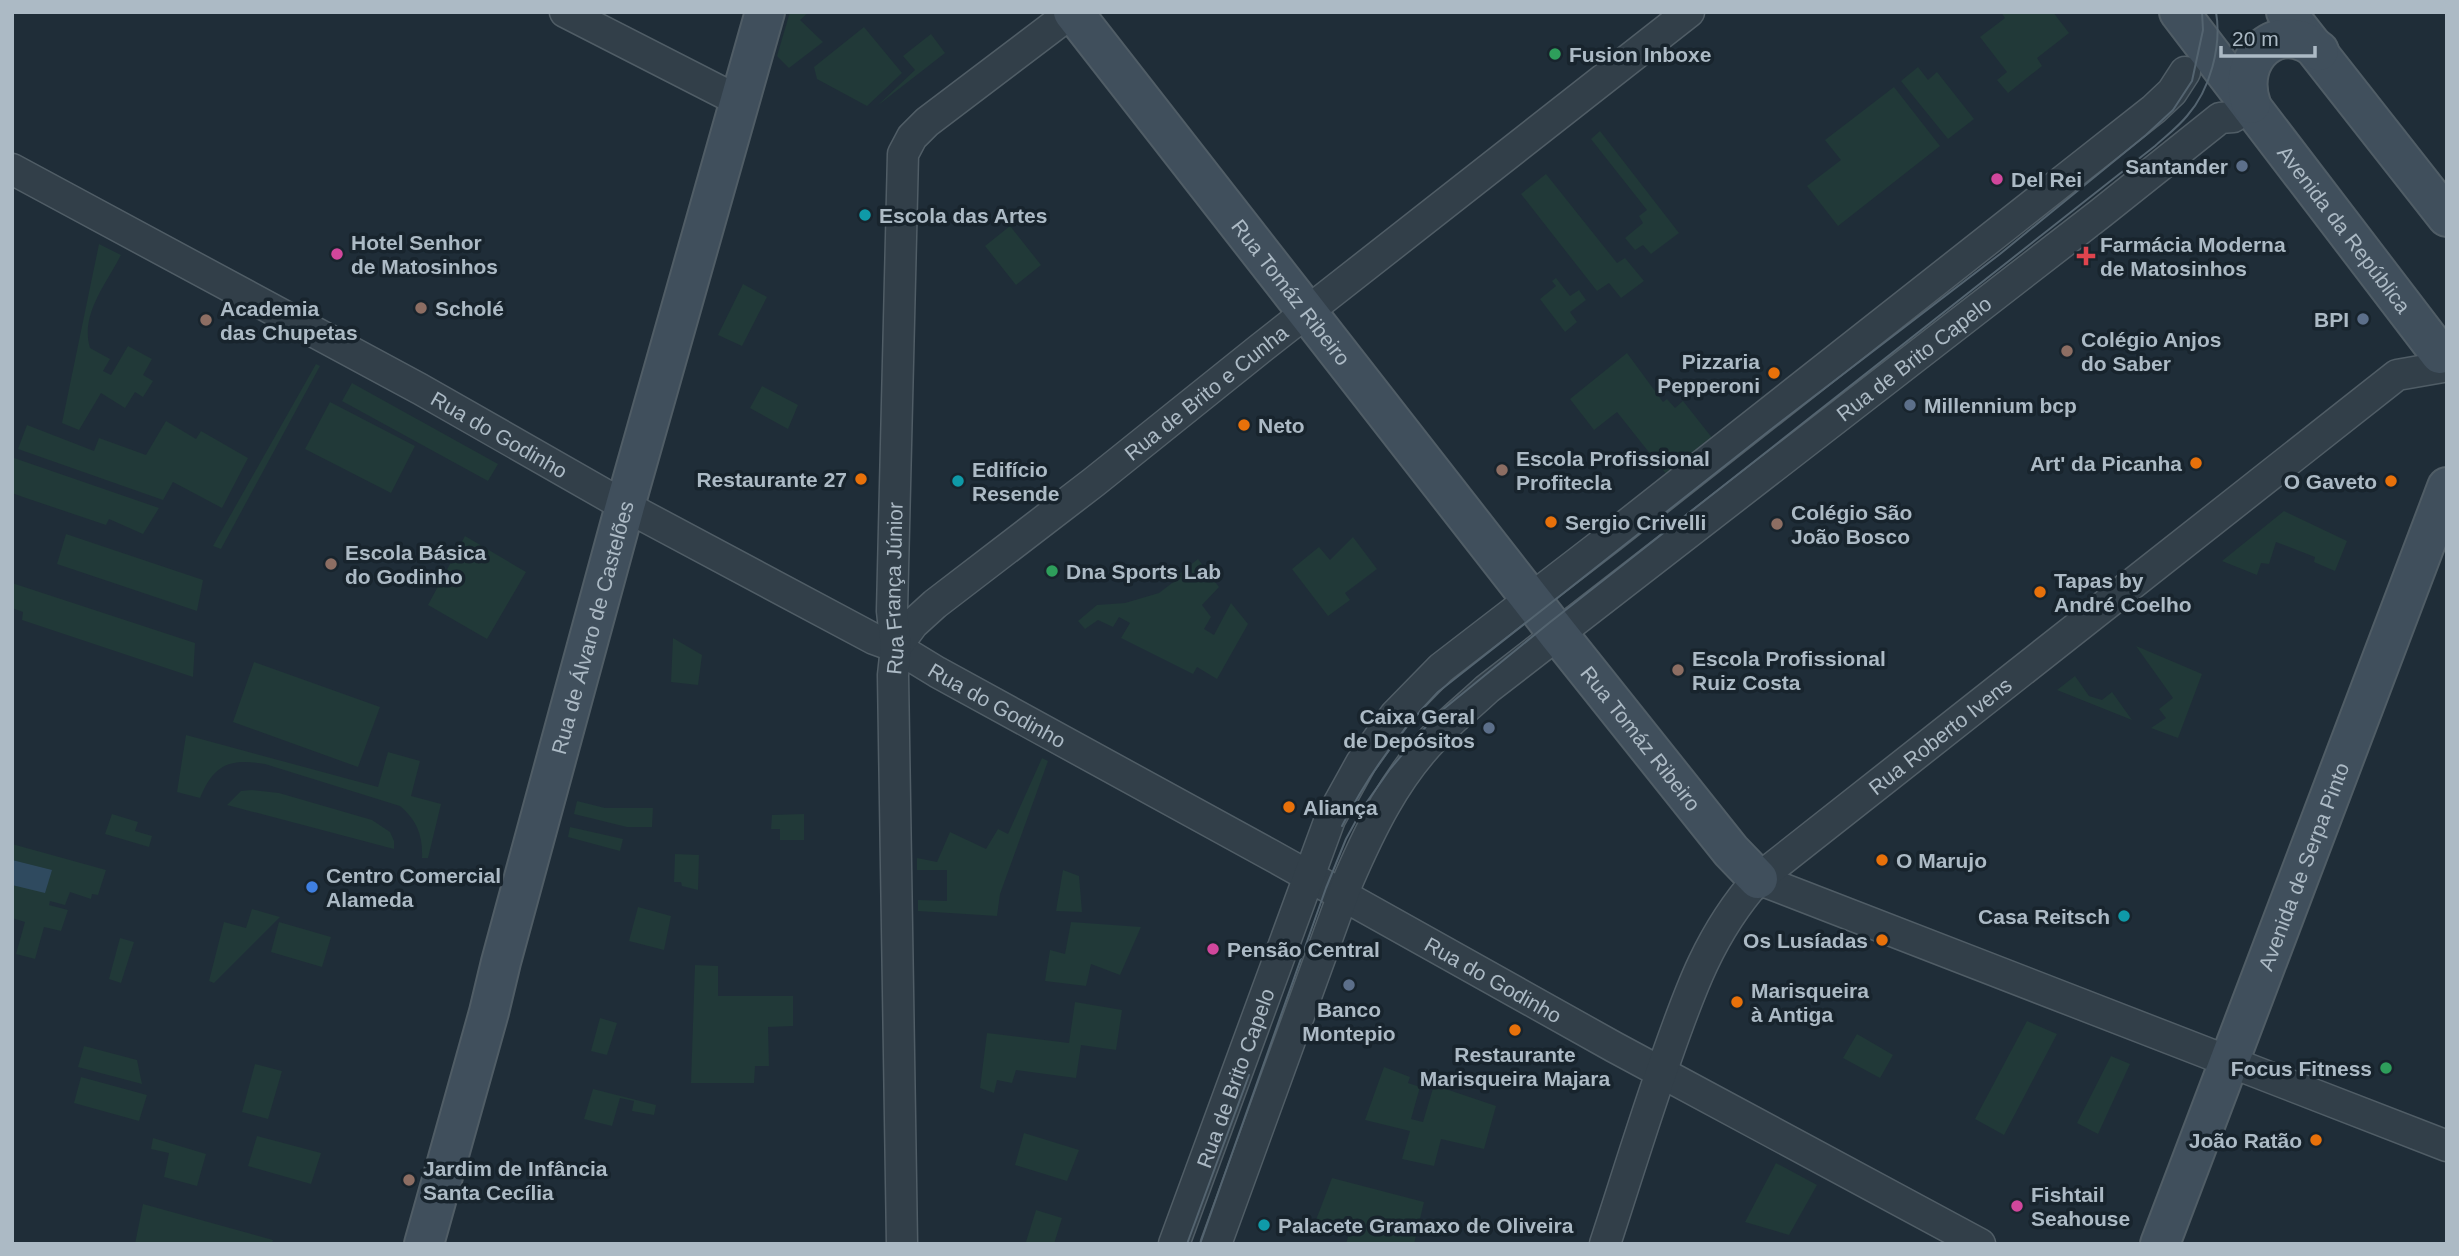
<svg xmlns="http://www.w3.org/2000/svg" width="2459" height="1256" font-family="Helvetica,sans-serif">
<rect width="100%" height="100%" fill="#1f2d38"/>
<path fill="#213938" d="M790,12H809L800,20L823,42L789,68L777,56Z
M2001,12H2053L2069,33L2037,58L2042,66L2008,93L1997,80L2007,72L1980,37L2005,18Z
M864,27L902,73L867,106L817,79L814,67Z
M931,34L945,53L877,106L915,70L903,56Z
M1918,67L1928,80L1937,72L1974,119L1948,139L1901,81Z
M1894,87L1940,146L1838,226L1807,186L1841,160L1825,140Z
M1600,131L1679,233L1651,254L1643,245L1635,250L1625,238L1643,223L1639,216L1647,210L1591,139Z
M1546,174L1617,263L1625,258L1644,281L1621,298L1609,283L1597,291L1521,194Z
M1010,226L1041,265L1016,285L985,246Z
M99,244L121,255C106,284 80,315 90,348L110,359L103,371L111,375L128,346L152,359L143,375L153,381L143,397L135,392L125,408L101,393L79,430L62,423Z
M1556,278L1570,296L1579,290L1586,300L1570,312L1577,322L1565,332L1540,299L1556,286L1552,281Z
M743,284L767,297L742,346L718,335Z
M1627,353L1663,402L1667,399L1675,408L1683,401L1713,439L1667,475L1617,412L1594,430L1570,399Z
M316,364L320,366L221,549L213,546Z
M352,383L498,464L488,481L342,401Z
M762,386L798,405L788,429L750,408Z
M330,402L415,446L391,493L305,449Z
M166,421L196,439L201,431L248,458L222,508L173,482L163,500L18,449L27,425L94,451L99,438L146,455Z
M14,458L159,508L143,534L109,519L106,525L23,497L12,493Z
M2284,511L2347,541L2335,571L2314,562L2315,557L2276,542L2269,564L2261,563L2257,575L2222,561Z
M66,534L203,580L197,611L57,564Z
M465,536L526,572L487,639L428,605Z
M1353,537L1377,569L1345,593L1350,600L1328,616L1292,569L1319,547L1330,560Z
M1198,559L1219,587L1202,605L1211,617L1204,629L1214,635L1231,603L1248,624L1217,679L1197,667L1193,674L1121,638L1130,623L1119,617L1113,627L1098,620L1085,629L1078,621L1097,605L1125,603L1159,593L1180,577L1178,575Z
M12,583L195,643L193,677L22,620L23,612L12,608Z
M673,638L702,655L698,685L671,682Z
M2136,646L2202,674L2178,738L2151,728L2166,718L2159,709L2173,698Z
M254,662L380,707L358,767L233,722Z
M2075,676L2089,696L2102,700L2112,692L2132,720L2057,690Z
M186,735L378,787L388,752L420,761L411,796L441,804L428,858H422C423,836 417,820 400,806L265,764C230,758 214,764 200,798L177,792Z
M1042,758L1048,761L1000,894L997,916L918,911V900L947,901V870H917V858L937,862L950,832L986,849L998,829L1008,834Z
M252,790L279,793L372,820L390,832L394,841V849L227,805L241,791Z
M577,801L605,808H653L652,827H627L574,814Z
M112,814L138,822L135,831L152,836L149,847L105,834Z
M804,814V840H780V829H771L772,815Z
M570,827L623,839L620,851L568,837Z
M12,844L106,870L98,895L92,894L91,899L70,892L65,905L50,901L49,905L68,910L61,931L44,927L35,959L16,954L25,922L12,918Z
M675,854L699,855L698,890L682,886L681,882H674Z
M1063,870L1079,876L1082,912L1056,911Z
M638,907L671,916L664,950L629,941Z
M252,909L280,917L214,983L209,981L224,922L246,928Z
M279,922L331,937L322,967L271,952Z
M1071,922L1141,927L1120,975L1091,964L1086,986L1045,981L1050,950L1065,954Z
M120,938L134,942L121,983L109,979Z
M695,965L718,966V996H793V1026L768,1027L769,1066H755L754,1083H691Z
M1075,1002L1122,1010L1116,1050L1081,1045L1076,1078L1016,1070L1012,1083L997,1080L994,1093L980,1088L987,1033L1069,1043Z
M600,1018L617,1023L607,1055L591,1051Z
M2027,1021L2057,1034L2004,1135L1975,1119Z
M1857,1034L1893,1055L1880,1078L1843,1058Z
M84,1046L137,1060L142,1084L78,1067Z
M2111,1056L2130,1064L2098,1134L2077,1123Z
M255,1064L282,1071L268,1119L242,1112Z
M1384,1067L1410,1077L1408,1083L1420,1087L1411,1119L1423,1122L1434,1085L1496,1106L1484,1149L1441,1139L1434,1166L1402,1159L1410,1131L1365,1120Z
M81,1077L147,1095L139,1121L74,1103Z
M593,1089L656,1105L654,1115L632,1111L634,1101L620,1098L612,1126L584,1119Z
M1024,1133L1079,1150L1067,1181L1015,1165Z
M257,1136L321,1153L311,1184L248,1166Z
M153,1138L206,1154L197,1186L164,1177L169,1153L151,1149Z
M1776,1163L1817,1185L1789,1235L1745,1222Z
M1332,1178L1424,1202L1414,1244H1346L1350,1230L1316,1220Z
M143,1204L273,1240L272,1244H135Z
M1036,1210L1062,1218L1054,1244L1026,1242Z"/>
<path fill="#2f4a5f" d="M12,860L52,870L45,893L12,885Z"/>
<g fill="none" stroke-linecap="round" stroke-linejoin="round">
<defs>
<g id="street">
<path d="M565,12L739,101"/>
<path id="s1" d="M12,169L420,389L625,506L874,639L896,647L937,672L1269,854L1614,1047L1980,1244"/>
<path id="s2" d="M896,647L913,624L935,604L1094,482L1261,348L1689,12"/>
<path d="M1758,879L2447,1146"/>
<path id="s3" d="M902,1244L893,675L896,647L892,611L903,154L912,137L927,122L1072,12"/>
<path id="s4" d="M1174,1244L1330,819L1361,763L1395,715L1441,668L1611,537L2154,109L2172,92L2185,72"/>
<path id="s5" d="M1216,1244L1348,881C1370,830 1395,778 1435,737C1451,720 1470,705 1487,689L2101,213L2220,118L2233,117L2251,104"/>
<path id="s6" d="M1605,1244C1624,1186 1642,1127 1662,1070C1687,999 1707,936 1758,879L2397,375L2443,367"/>
</g>
<g id="secondary">
<path id="s7" d="M1073,12L1558,634L1731,851L1758,879"/>
<path id="s8" d="M2179,12L2440,354"/>
<path d="M2286,12L2447,217"/>
<path d="M2251,104C2235,58 2278,17 2319,51"/>
<path id="s9" d="M424,1244L489,1012L501,962L625,506L765,12"/>
<path id="s10" d="M2160,1244L2447,487"/>
</g>
</defs>
<use href="#street" stroke="#505d66" stroke-width="33"/>
<use href="#secondary" stroke="#505d66" stroke-width="42"/>
<use href="#street" stroke="#323f49" stroke-width="30"/>
<use href="#secondary" stroke="#404f5c" stroke-width="38"/>
<path stroke="#546470" stroke-width="2" d="M1342,826C1368,775 1398,733 1438,692L1769,431L2000,254L2146,135L2173,110L2192,81L2203,30L2202,12
M1187,1244L1249,1075
M1200,1244L1326,888L1346,839L1364,806L1390,769L1435,716L1549,623L2155,146C2166,136 2178,127 2187,116C2210,90 2222,46 2216,12"/>
</g>
<g fill="#2e9e5b" stroke="#18242d" stroke-width="2.5">
<circle cx="1555" cy="54" r="7"/>
<circle cx="1052" cy="571" r="7"/>
<circle cx="2386" cy="1068" r="7"/>
</g>
<g fill="#5c6f8a" stroke="#18242d" stroke-width="2.5">
<circle cx="2242" cy="166" r="7"/>
<circle cx="2363" cy="319" r="7"/>
<circle cx="1910" cy="405" r="7"/>
<circle cx="1489" cy="728" r="7"/>
<circle cx="1349" cy="985" r="7"/>
</g>
<g fill="#d1479c" stroke="#18242d" stroke-width="2.5">
<circle cx="1997" cy="179" r="7"/>
<circle cx="337" cy="254" r="7"/>
<circle cx="1213" cy="949" r="7"/>
<circle cx="2017" cy="1206" r="7"/>
</g>
<g fill="#0f9aa8" stroke="#18242d" stroke-width="2.5">
<circle cx="865" cy="215" r="7"/>
<circle cx="958" cy="481" r="7"/>
<circle cx="2124" cy="916" r="7"/>
<circle cx="1264" cy="1225" r="7"/>
</g>
<path fill="#e0444e" stroke="#18242d" stroke-width="2.5" d="M2082.5 245.5h7v7h7v7h-7v7h-7v-7h-7v-7h7z"/>
<g fill="#8d6e63" stroke="#18242d" stroke-width="2.5">
<circle cx="421" cy="308" r="7"/>
<circle cx="206" cy="320" r="7"/>
<circle cx="2067" cy="351" r="7"/>
<circle cx="1502" cy="470" r="7"/>
<circle cx="1777" cy="524" r="7"/>
<circle cx="331" cy="564" r="7"/>
<circle cx="1678" cy="670" r="7"/>
<circle cx="409" cy="1180" r="7"/>
</g>
<g fill="#e8710a" stroke="#18242d" stroke-width="2.5">
<circle cx="1774" cy="373" r="7"/>
<circle cx="1244" cy="425" r="7"/>
<circle cx="2196" cy="463" r="7"/>
<circle cx="861" cy="479" r="7"/>
<circle cx="2391" cy="481" r="7"/>
<circle cx="1551" cy="522" r="7"/>
<circle cx="2040" cy="592" r="7"/>
<circle cx="1289" cy="807" r="7"/>
<circle cx="1882" cy="860" r="7"/>
<circle cx="1882" cy="940" r="7"/>
<circle cx="1737" cy="1002" r="7"/>
<circle cx="1515" cy="1030" r="7"/>
<circle cx="2316" cy="1140" r="7"/>
</g>
<circle fill="#3f7fe0" stroke="#18242d" stroke-width="2.5" cx="312" cy="887" r="7"/>
<g text-anchor="middle" dominant-baseline="central" stroke-width="7" stroke-linejoin="round" paint-order="stroke">
<g font-size="21" font-weight="bold" fill="#acbac5" stroke="#18242d" text-anchor="start">
<text x="1569" y="54">Fusion Inboxe</text>
<text x="2228" y="166" text-anchor="end">Santander</text>
<text x="2011" y="179">Del Rei</text>
<text x="879" y="215">Escola das Artes</text>
<text x="351" y="242">Hotel Senhor<tspan x="351" dy="24">de Matosinhos</tspan></text>
<text x="2100" y="244">Farmácia Moderna<tspan x="2100" dy="24">de Matosinhos</tspan></text>
<text x="220" y="308">Academia<tspan x="220" dy="24">das Chupetas</tspan></text>
<text x="435" y="308">Scholé</text>
<text x="2349" y="319" text-anchor="end">BPI</text>
<text x="2081" y="339">Colégio Anjos<tspan x="2081" dy="24">do Saber</tspan></text>
<text x="1760" y="361" text-anchor="end">Pizzaria<tspan x="1760" dy="24">Pepperoni</tspan></text>
<text x="1924" y="405">Millennium bcp</text>
<text x="1258" y="425">Neto</text>
<text x="1516" y="458">Escola Profissional<tspan x="1516" dy="24">Profitecla</tspan></text>
<text x="2182" y="463" text-anchor="end">Art' da Picanha</text>
<text x="972" y="469">Edifício<tspan x="972" dy="24">Resende</tspan></text>
<text x="847" y="479" text-anchor="end">Restaurante 27</text>
<text x="2377" y="481" text-anchor="end">O Gaveto</text>
<text x="1791" y="512">Colégio São<tspan x="1791" dy="24">João Bosco</tspan></text>
<text x="1565" y="522">Sergio Crivelli</text>
<text x="345" y="552">Escola Básica<tspan x="345" dy="24">do Godinho</tspan></text>
<text x="1066" y="571">Dna Sports Lab</text>
<text x="2054" y="580">Tapas by<tspan x="2054" dy="24">André Coelho</tspan></text>
<text x="1692" y="658">Escola Profissional<tspan x="1692" dy="24">Ruiz Costa</tspan></text>
<text x="1475" y="716" text-anchor="end">Caixa Geral<tspan x="1475" dy="24">de Depósitos</tspan></text>
<text x="1303" y="807">Aliança</text>
<text x="1896" y="860">O Marujo</text>
<text x="326" y="875">Centro Comercial<tspan x="326" dy="24">Alameda</tspan></text>
<text x="2110" y="916" text-anchor="end">Casa Reitsch</text>
<text x="1868" y="940" text-anchor="end">Os Lusíadas</text>
<text x="1227" y="949">Pensão Central</text>
<text x="1751" y="990">Marisqueira<tspan x="1751" dy="24">à Antiga</tspan></text>
<text x="1349" y="1009" text-anchor="middle">Banco<tspan x="1349" dy="24">Montepio</tspan></text>
<text x="1515" y="1054" text-anchor="middle">Restaurante<tspan x="1515" dy="24">Marisqueira Majara</tspan></text>
<text x="2372" y="1068" text-anchor="end">Focus Fitness</text>
<text x="2302" y="1140" text-anchor="end">João Ratão</text>
<text x="423" y="1168">Jardim de Infância<tspan x="423" dy="24">Santa Cecília</tspan></text>
<text x="2031" y="1194">Fishtail<tspan x="2031" dy="24">Seahouse</tspan></text>
<text x="1278" y="1225">Palacete Gramaxo de Oliveira</text>
</g>
<g font-size="21" fill="#acbac5" stroke="#18242d">
<text stroke="none"><textPath href="#s8" startOffset="273">Avenida da República</textPath></text>
<text stroke="none"><textPath href="#s7" startOffset="355">Rua Tomáz Ribeiro</textPath></text>
<text stroke="none"><textPath href="#s5" startOffset="1166">Rua de Brito Capelo</textPath></text>
<text stroke="none"><textPath href="#s2" startOffset="402">Rua de Brito e Cunha</textPath></text>
<text stroke="none"><textPath href="#s1" startOffset="555">Rua do Godinho</textPath></text>
<text stroke="none"><textPath href="#s3" startOffset="656">Rua França Júnior</textPath></text>
<text stroke="none"><textPath href="#s9" startOffset="639">Rua de Álvaro de Castelões</textPath></text>
<text stroke="none"><textPath href="#s1" startOffset="1122">Rua do Godinho</textPath></text>
<text stroke="none"><textPath href="#s6" startOffset="630">Rua Roberto Ivens</textPath></text>
<text stroke="none"><textPath href="#s7" startOffset="922">Rua Tomáz Ribeiro</textPath></text>
<text stroke="none"><textPath href="#s10" startOffset="404">Avenida de Serpa Pinto</textPath></text>
<text stroke="none"><textPath href="#s1" startOffset="1689">Rua do Godinho</textPath></text>
<text stroke="none"><textPath href="#s4" startOffset="177">Rua de Brito Capelo</textPath></text>
</g>
</g>
<rect width="2459" height="1256" fill="none" stroke="#acbac5" stroke-width="28"/>
<path d="M2221 46v10h94v-10" fill="none" stroke="#acbac5" stroke-width="3.5"/>
<text x="2232" y="46" font-size="21" fill="#acbac5" stroke="#18242d" stroke-width="5" paint-order="stroke">20 m</text>
</svg>
